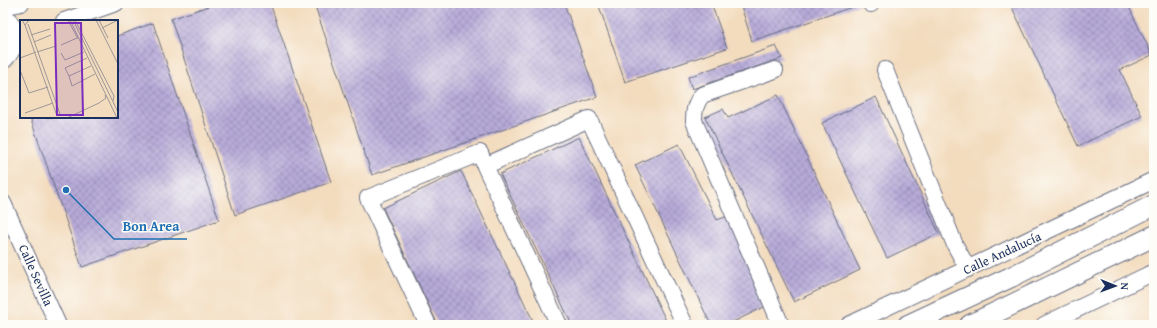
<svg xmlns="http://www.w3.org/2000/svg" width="1157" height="328" font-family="'Gentium Book Plus',serif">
<defs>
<pattern id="building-cross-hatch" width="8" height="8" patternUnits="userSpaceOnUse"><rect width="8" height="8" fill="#b7aad9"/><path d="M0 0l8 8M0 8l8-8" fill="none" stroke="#948bb3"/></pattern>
</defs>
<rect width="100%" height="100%" fill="#fdfcf7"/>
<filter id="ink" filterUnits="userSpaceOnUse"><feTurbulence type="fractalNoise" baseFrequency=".025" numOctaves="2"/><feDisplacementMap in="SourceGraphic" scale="8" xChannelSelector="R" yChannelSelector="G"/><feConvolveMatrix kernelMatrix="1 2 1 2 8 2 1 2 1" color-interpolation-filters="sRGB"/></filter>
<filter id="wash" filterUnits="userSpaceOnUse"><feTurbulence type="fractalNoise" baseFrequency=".012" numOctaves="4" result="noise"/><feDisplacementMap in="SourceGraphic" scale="16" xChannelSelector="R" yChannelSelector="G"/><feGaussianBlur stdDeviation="0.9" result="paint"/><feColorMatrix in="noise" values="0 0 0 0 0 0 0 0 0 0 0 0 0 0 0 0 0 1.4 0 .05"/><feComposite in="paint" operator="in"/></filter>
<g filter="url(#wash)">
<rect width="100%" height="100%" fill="#f3dcbe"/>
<g id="blocks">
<path fill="url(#building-cross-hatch)" d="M217,3H270L331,182L235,215L171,19Z
M314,3H564L597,97L372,175Z
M598,3H711L727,48L625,82Z
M740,3H860L861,4L752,41Z
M1010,3H1127L1152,55L1120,70L1142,116L1078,146Z
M1149,3H1154V19Z
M153,23L219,220L82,267L30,117H117V36Z
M776,46L782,58L692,89L688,77Z
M778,95L860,270L794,302L705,117L723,109L728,118Z
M876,97L939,233L887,258L822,123Z
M579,137L668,325H572L500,174Z
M679,144L717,220L728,216L768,305L727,325H711L635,165Z
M461,171L535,325H438L383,208Z"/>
</g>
</g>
<g filter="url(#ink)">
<use href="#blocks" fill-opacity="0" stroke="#676c80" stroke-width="1"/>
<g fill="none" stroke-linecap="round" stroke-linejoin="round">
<defs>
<path id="minor" d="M870,3L871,4
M3,7L21,3
M3,14C19,28 19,47 3,61
M64,21L116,3
M775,70L702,95C695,104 694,111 694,121L781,325
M885,70L955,245L968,269
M3,203L58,325
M428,325L368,198L480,153L485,166
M559,325L485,166L589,119L685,325
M849,325L1154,180
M1044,325L1154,272"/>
<path id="major" d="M908,325L1011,277L1154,205
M970,325L1154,236"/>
</defs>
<use href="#minor" stroke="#676c80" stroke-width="18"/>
<use href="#major" stroke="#676c80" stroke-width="22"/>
<use href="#minor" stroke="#fff" stroke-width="16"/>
<use href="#major" stroke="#fff" stroke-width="20"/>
</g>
</g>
<g text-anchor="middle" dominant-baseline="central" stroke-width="3" stroke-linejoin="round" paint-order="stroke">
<g font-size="13" fill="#1b2f5e" stroke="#fdfcf7">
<text transform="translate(1002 253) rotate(-25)">Calle Andalucía</text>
<text transform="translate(36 275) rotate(66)">Calle Sevilla</text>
</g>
</g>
<g transform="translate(20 20)">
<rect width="98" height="98" fill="#f3dcbe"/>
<path fill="none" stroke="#9d9798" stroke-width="1" d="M2,0L5,5L9,0M48,0L58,19M50,0L97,98M53,0L98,92M55,0L94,76L93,81M76,0L98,44M79,0L88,18M8,4L40,94M5,5L37,96M82,8L98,0M11,15L30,9M14,22L31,15M41,25L57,18M17,32L36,26M41,33L45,40L64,32M0,38L16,32M67,38L45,48L49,56L71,46M0,50L9,73L28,67M49,56L52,66L75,54M5,93L33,83M47,98L79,83L86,78L85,75"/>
<path fill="#7b2cbf" fill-opacity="0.15" stroke="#7b2cbf" stroke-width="2" d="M35,3H61L63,95H37Z"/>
<rect width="98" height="98" fill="none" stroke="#1b2f5e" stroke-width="2"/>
</g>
<path fill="none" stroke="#1f6fb2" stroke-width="1.5" d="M66 190L114 239H187"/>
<circle fill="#1f6fb2" stroke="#fdfcf7" stroke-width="1.5" cx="66" cy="190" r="4"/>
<g font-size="14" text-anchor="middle" font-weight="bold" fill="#1f6fb2" stroke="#fdfcf7" stroke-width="3" stroke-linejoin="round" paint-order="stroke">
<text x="151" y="231">Bon Area</text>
</g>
<rect width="1157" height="328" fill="none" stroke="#fdfcf7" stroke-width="16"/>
<g transform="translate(1115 286) rotate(91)" stroke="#fdfcf7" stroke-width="3" paint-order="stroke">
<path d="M0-3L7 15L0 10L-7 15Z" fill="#1b2f5e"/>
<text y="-6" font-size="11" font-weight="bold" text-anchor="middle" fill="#1b2f5e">N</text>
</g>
</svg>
